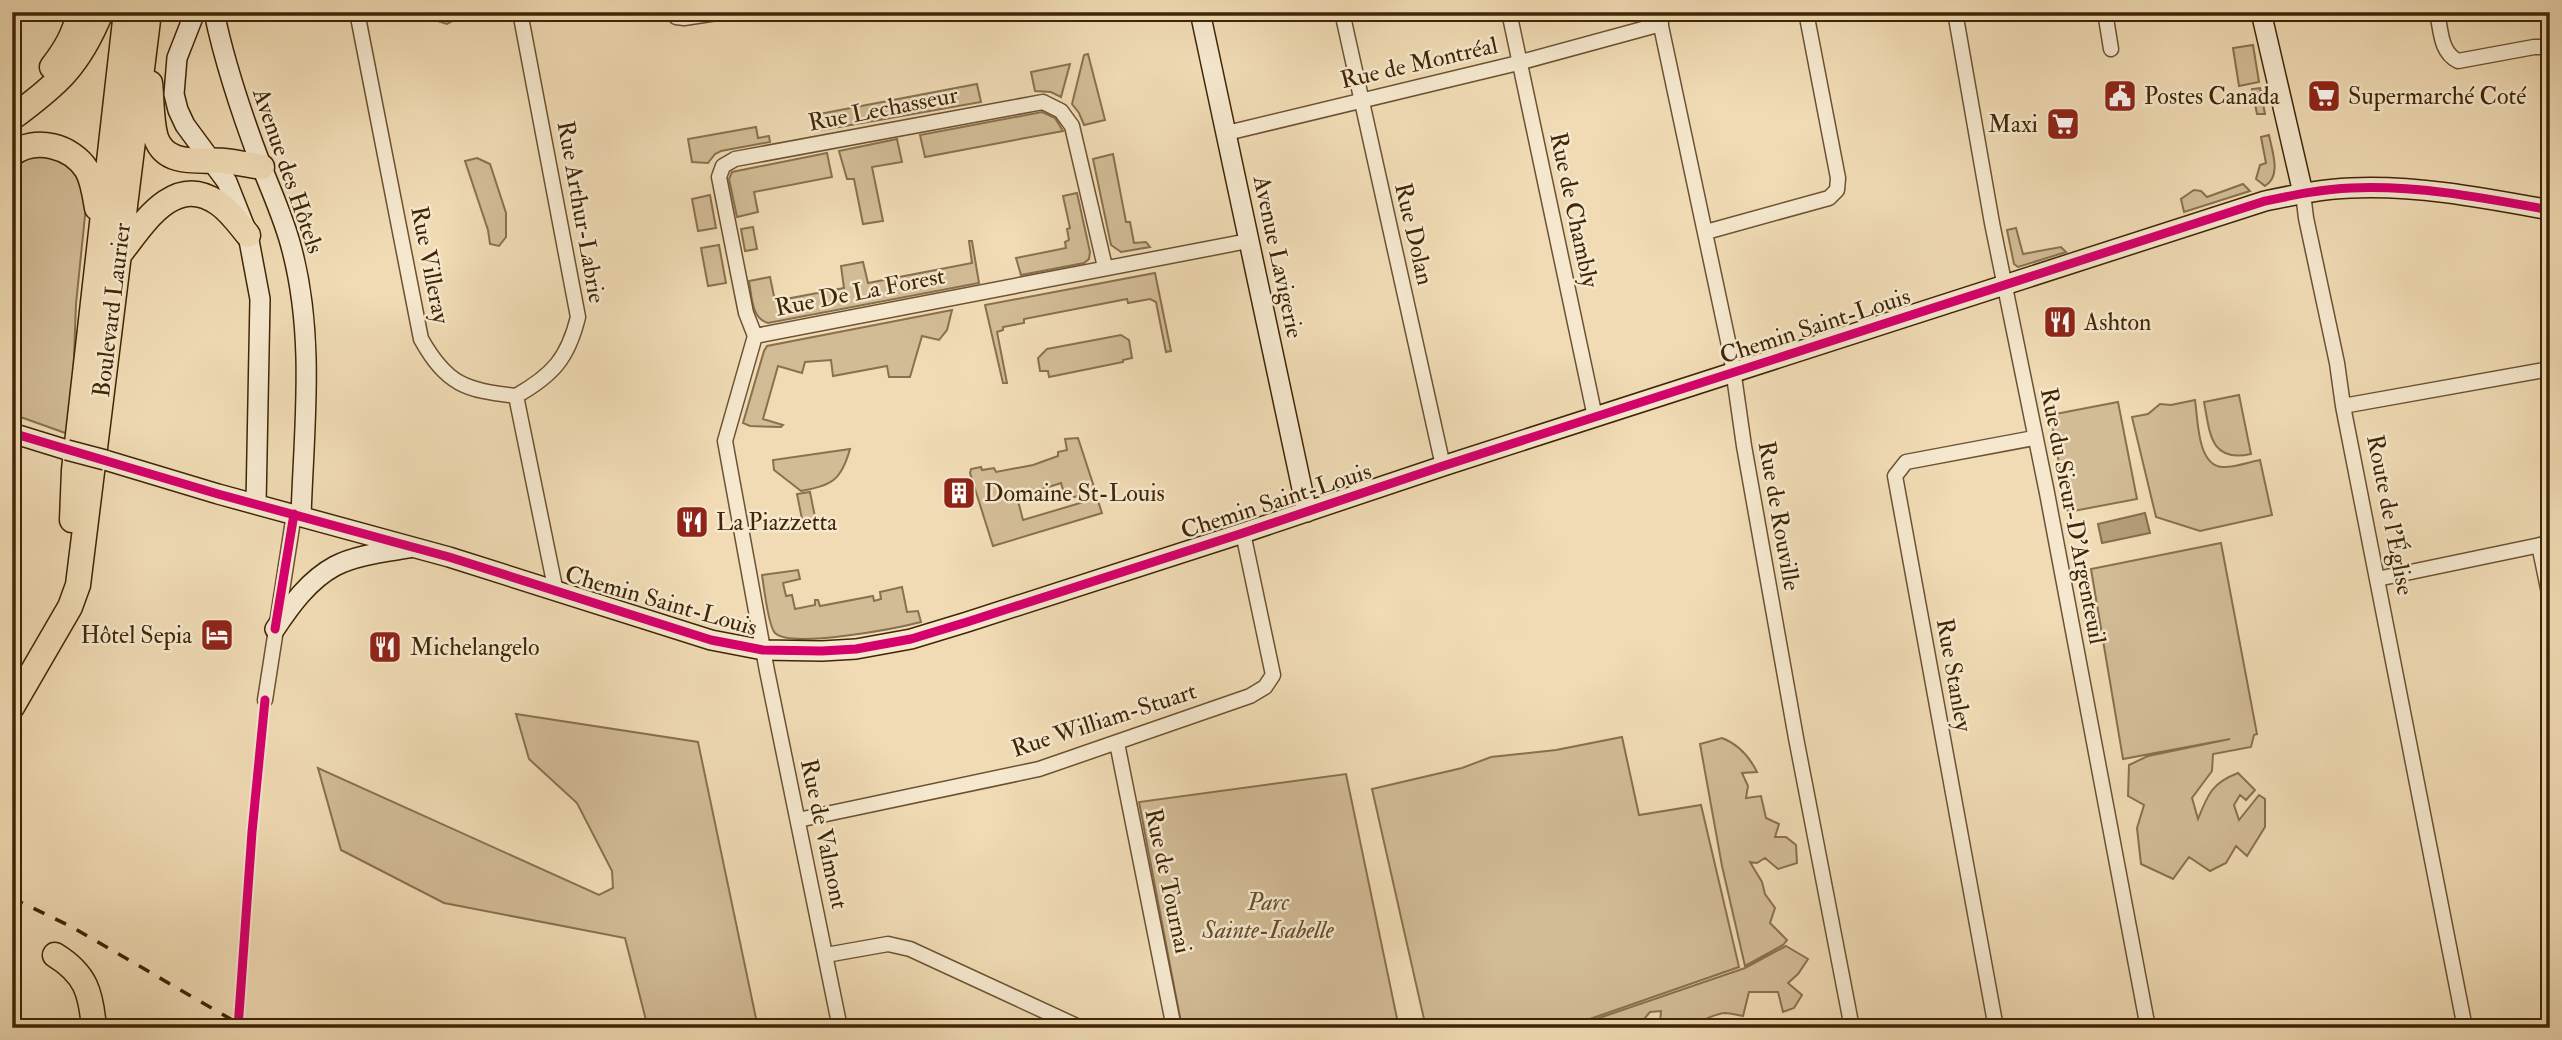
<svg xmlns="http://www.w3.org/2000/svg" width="2562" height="1040" font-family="'IM FELL Double Pica',serif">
<rect width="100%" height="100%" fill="#f0dbb4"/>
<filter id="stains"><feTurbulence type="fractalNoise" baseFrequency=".00286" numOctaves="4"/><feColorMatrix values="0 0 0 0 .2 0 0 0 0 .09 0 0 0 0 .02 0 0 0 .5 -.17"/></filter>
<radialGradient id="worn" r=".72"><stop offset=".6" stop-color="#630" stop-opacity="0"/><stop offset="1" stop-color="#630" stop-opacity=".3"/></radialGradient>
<path fill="#d2bc96" stroke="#89704e" stroke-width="2" d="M432,12H457L458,18L447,24L437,21Z
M2253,45L2259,82L2239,86L2233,48Z
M1088,54L1105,120L1084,125L1079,113L1072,104L1084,55Z
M1070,64L1061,97L1051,92L1035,91L1031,72Z
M977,84L981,102L822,130L819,114Z
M2260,88L2265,114H2257L2252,89Z
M1042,112L1055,118L1063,131L925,157L920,135Z
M756,127L758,138L769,136L770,142L721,151L715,154L708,163L692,162L688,139Z
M2269,135C2272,151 2282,176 2265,186L2256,179L2260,165L2266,163L2261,137Z
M897,139L902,162L872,167L883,221L863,224L854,179H847L839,151Z
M40,152L72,164L87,196L76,304L71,435L12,414V163Z
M827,153L832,177L754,192L758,212L737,217L729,179L732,172Z
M1113,154L1126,222H1130L1134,243L1146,242L1150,247L1121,252L1111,245L1093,159Z
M477,158L490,164L506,213V237L499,246L490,244L488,230L465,161Z
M2243,184L2250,191L2184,212L2181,199L2194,190L2201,191L2207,197Z
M1077,193L1090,252L1089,259L1084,263L1021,275L1016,258L1066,248L1065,242L1069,240L1067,229L1070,228L1063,196Z
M710,195L716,228L698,231L692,199Z
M753,227L757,249L745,251L741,229Z
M2016,228L2023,254L2061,247L2066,252L2018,267L2014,264L2007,230Z
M969,241H972L979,283L768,323C751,318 752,296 749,281L770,277L775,301L844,288L841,266L863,262L868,283L972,263Z
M719,245L726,283L708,286L701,248Z
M1155,273L1171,351L1166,352L1156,302L1150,299L1128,303L1127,299L1024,319V323L1003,327V330L997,332L1007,383H1003L985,305Z
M952,310L947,330L939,340L922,336L910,377H889L887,366L833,376L831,360L805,362L802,373L778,366L763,419L783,425L781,427L750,426L743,423L764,351L767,346Z
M1121,335L1129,340L1132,358L1123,360V362L1049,377L1048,371H1040L1038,358L1047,349Z
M2239,395L2251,454C2210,463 2210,433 2204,402Z
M2195,400C2198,419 2197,465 2222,467C2234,468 2249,462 2260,460L2272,515L2200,531L2156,517L2132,417L2148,414L2160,404L2171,405Z
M2118,402L2137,499L2068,512L2050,415Z
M1078,438L1095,490L1066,500L1061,483L1017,497L1023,520L1097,498L1102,513L993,546L970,473L971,469L981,467L982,470L994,468L996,472L1033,465L1058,456V452L1067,450L1065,439Z
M850,449C841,481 832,485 801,491L774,470L773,460Z
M810,492L816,522L803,524L797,494Z
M2221,543L2257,734L2254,735L2251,747L2213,754L2212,771L2192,798L2198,819C2208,794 2212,783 2238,773L2255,790L2246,800L2240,795L2234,805L2239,820L2259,795L2265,799V827L2247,856L2236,846L2226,863L2210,871L2189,857L2173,879L2141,864L2137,828L2144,805L2128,796L2129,765L2148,756L2230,739L2123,759L2091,569Z
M798,570L800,579L783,583L786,596L792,595L795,609L815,605V600H818L820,606L873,596L874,601L881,599L880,592L902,587L907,612L918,611L921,622C898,628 791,649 775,633C768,626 764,587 762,575Z
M516,714L698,742L758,1028H648L625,938L444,903L341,850L318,768L599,895L613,888L612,871L577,803L529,759Z
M1622,737L1639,815L1701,805L1739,967L1564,1028H1426L1372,789L1462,768L1491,757L1556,750Z
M1722,738C1738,744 1749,756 1757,772L1742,773L1748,786L1746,798L1761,796L1766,818L1779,824L1775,837H1786L1796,845L1797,863L1778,869L1765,858L1757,863L1750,862L1762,882L1765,894L1775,908L1770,923L1787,940L1783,945L1745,966L1722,866L1700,744Z
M1346,774L1399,1028H1182L1139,802Z
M1786,946L1808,959L1798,974L1788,983L1802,995L1794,1008L1783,1012L1778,992H1749L1743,1016C1737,1015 1730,1013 1725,1013C1708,1014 1693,1031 1675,1022L1668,1025L1660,1023L1661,1011L1650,1012L1639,1025L1640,1028H1570L1745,968Z"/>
<path fill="#b49d79" stroke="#866d4b" stroke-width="2" d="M2145,513L2150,533L2102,543L2098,524Z"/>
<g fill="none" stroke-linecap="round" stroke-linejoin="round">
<defs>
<path id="street" d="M357,12L421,339C447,385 465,390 516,396
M673,12L676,17L684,18L723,12
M1342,12L1443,466
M1509,12L1595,417
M1658,12L1731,355L1744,446L1796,738L1852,1028
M1955,12L1992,223L2047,493L2148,1028
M2105,12L2111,49
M2437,12C2441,30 2440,52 2458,61L2534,47H2550
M1227,133L1518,63L1661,24
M2303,193L2306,218L2337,363L2343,406L2465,1028
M1706,232L1829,198L1837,190L1838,178L1806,12
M755,336L725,441L767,671L840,1028
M755,336L746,313L719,177L723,166L735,159L1043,102L1061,111L1072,126L1105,267
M755,336L1248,241
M516,396C553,375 568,358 578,317L520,12
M516,396L556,592
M2343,406L2550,369
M2539,545L2550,598
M2377,579L2550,543
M265,700L294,514
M1117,743L1174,1028
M798,820L1039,769L1250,696L1265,687L1273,675L1243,533
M826,955L888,944L910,949L1081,1028
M1996,1028L1895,476L1906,462L2034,438"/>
<path id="secondary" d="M195,12L177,58L174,94L178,110L185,125L227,182L248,235L260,299L256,504
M214,12C225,65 242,115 261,165C272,193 285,221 292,250C315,338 304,427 301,516
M1200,12L1307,512
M2261,12L2303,193
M12,433L67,450
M105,460L218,494L449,557L711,640L763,650L822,651L856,649L911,639L967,622L1243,533L1443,466L2265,201C2294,195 2322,189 2351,188C2418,185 2484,198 2550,210
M275,629C291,605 309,580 335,566C356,555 385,552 409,548"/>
<path id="highway" d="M52,67C65,50 75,34 79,12
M150,83C152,101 151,122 156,138C166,167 200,159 224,161C236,162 249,165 262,167
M12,118C58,84 79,66 101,12
M12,154C35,136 72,146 87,170C93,181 95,196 97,208
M119,255C142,226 173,172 218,203C230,211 239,224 248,235
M72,520L74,470L126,12
M12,707L70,607L78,585L149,12
M55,955C86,974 91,993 94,1028"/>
</defs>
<use href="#street" stroke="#6c5232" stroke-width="17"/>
<use href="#secondary" stroke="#402506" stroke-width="22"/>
<use href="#highway" stroke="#402506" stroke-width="27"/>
<use href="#street" stroke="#f5e8ce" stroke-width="14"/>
<use href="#secondary" stroke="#f5e8ce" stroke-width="19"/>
<use href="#highway" stroke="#f0dbb4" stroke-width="24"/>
<path stroke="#402506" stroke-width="3.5" stroke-dasharray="12 12" stroke-linecap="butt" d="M12,898L72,927L246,1028"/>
<defs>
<path id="secondary-bridge" d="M67,450L105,460"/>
</defs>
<use href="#secondary-bridge" stroke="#402506" stroke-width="22" stroke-linecap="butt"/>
<use href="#secondary-bridge" stroke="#f5e8ce" stroke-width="19"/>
<defs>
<path id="cycleway" d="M12,433L218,494L449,557L711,640L763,650L822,651L856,649L911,639L967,622L1243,533L1443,466L2265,201C2294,195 2322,189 2351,188C2418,185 2484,198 2550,210
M275,629L294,514
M238,1028L252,832L265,700"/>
</defs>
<use href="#cycleway" stroke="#f5e8ce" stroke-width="13"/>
<use href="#cycleway" stroke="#d6006c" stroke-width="9"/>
</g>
<defs>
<symbol id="civic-square" viewBox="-11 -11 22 22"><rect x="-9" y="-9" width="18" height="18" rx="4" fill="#8f2418" stroke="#f5e8ce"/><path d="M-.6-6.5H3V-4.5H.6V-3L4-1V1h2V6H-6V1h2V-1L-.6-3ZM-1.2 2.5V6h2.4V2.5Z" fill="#fff"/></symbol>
<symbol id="supermarket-square" viewBox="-11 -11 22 22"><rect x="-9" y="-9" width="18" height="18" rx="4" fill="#8f2418" stroke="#f5e8ce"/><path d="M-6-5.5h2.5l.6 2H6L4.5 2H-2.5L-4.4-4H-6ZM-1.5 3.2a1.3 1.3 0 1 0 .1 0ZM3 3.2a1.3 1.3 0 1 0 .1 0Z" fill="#fff"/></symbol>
<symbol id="restaurant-square" viewBox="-11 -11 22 22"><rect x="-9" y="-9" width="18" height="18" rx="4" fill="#8f2418" stroke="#f5e8ce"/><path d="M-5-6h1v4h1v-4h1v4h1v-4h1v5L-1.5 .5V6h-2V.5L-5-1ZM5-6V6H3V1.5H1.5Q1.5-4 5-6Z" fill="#fff"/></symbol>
<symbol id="building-square" viewBox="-11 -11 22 22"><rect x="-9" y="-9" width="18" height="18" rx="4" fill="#8f2418" stroke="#f5e8ce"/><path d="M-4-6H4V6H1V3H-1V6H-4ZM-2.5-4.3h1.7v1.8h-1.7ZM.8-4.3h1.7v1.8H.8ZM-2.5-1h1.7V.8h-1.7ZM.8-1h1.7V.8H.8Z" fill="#fff"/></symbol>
<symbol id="hotel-square" viewBox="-11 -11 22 22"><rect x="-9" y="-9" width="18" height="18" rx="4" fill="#8f2418" stroke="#f5e8ce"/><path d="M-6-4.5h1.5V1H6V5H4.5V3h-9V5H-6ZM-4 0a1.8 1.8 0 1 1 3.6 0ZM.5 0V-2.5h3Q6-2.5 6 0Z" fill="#fff"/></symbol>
</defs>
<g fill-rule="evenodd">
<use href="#civic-square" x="2101" y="77" width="38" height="38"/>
<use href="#supermarket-square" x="2305" y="77" width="38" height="38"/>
<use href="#supermarket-square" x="2044" y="105" width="38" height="38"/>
<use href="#restaurant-square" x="2041" y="303" width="38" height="38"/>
<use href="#building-square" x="940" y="474" width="38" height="38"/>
<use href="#restaurant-square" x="673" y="503" width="38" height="38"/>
<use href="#hotel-square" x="198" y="616" width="38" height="38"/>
<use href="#restaurant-square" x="366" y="628" width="38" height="38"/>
</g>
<g text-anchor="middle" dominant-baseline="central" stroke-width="5" stroke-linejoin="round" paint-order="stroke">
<g font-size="24" fill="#402506" stroke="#f5e8ce">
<text transform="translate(1419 63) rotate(-13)">Rue de Montréal</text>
<text transform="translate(883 109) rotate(-11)">Rue Lechasseur</text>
<text transform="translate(288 171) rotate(71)">Avenue des Hôtels</text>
<text transform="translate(1574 210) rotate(78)">Rue de Chambly</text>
<text transform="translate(581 212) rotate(80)">Rue Arthur-Labrie</text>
<text transform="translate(1414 234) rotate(77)">Rue Dolan</text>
<text transform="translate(1278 257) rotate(78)">Avenue Lavigerie</text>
<text transform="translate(430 265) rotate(79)">Rue Villeray</text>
<text transform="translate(860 292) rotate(-11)">Rue De La Forest</text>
<text transform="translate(112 310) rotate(-83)">Boulevard Laurier</text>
<text transform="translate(1815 326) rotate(-18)">Chemin Saint-Louis</text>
<text transform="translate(1276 501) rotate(-18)">Chemin Saint-Louis</text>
<text transform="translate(2390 515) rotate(79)">Route de l'Église</text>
<text transform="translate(1779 516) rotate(80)">Rue de Rouville</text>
<text transform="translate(2073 516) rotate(79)">Rue du Sieur-D'Argenteuil</text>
<text transform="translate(661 601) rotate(16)">Chemin Saint-Louis</text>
<text transform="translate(1954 675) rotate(80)">Rue Stanley</text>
<text transform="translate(1104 720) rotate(-18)">Rue William-Stuart</text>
<text transform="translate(824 834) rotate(78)">Rue de Valmont</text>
<text transform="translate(1168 881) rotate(78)">Rue de Tournai</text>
</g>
<g font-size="24" fill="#402506" stroke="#f5e8ce" text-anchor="start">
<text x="2144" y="96">Postes Canada</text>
<text x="2348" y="96">Supermarché Coté</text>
<text x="2038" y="124" text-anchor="end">Maxi</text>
<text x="2084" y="322">Ashton</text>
<text x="984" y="493">Domaine St-Louis</text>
<text x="716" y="522">La Piazzetta</text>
<text x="192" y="635" text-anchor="end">Hôtel Sepia</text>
<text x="410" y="647">Michelangelo</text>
</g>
<g font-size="24" font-style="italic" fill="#644b2a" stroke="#f5e8ce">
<text x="1268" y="902">Parc<tspan x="1268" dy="28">Sainte-Isabelle</tspan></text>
</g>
</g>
<rect width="2562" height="1040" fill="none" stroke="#f0dbb4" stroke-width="42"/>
<rect x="14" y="14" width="2534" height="1012" fill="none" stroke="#402506" stroke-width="3.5"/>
<rect x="21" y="21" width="2520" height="998" fill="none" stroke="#402506" stroke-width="2"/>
<rect width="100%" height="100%" filter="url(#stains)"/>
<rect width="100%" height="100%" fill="url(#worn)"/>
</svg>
